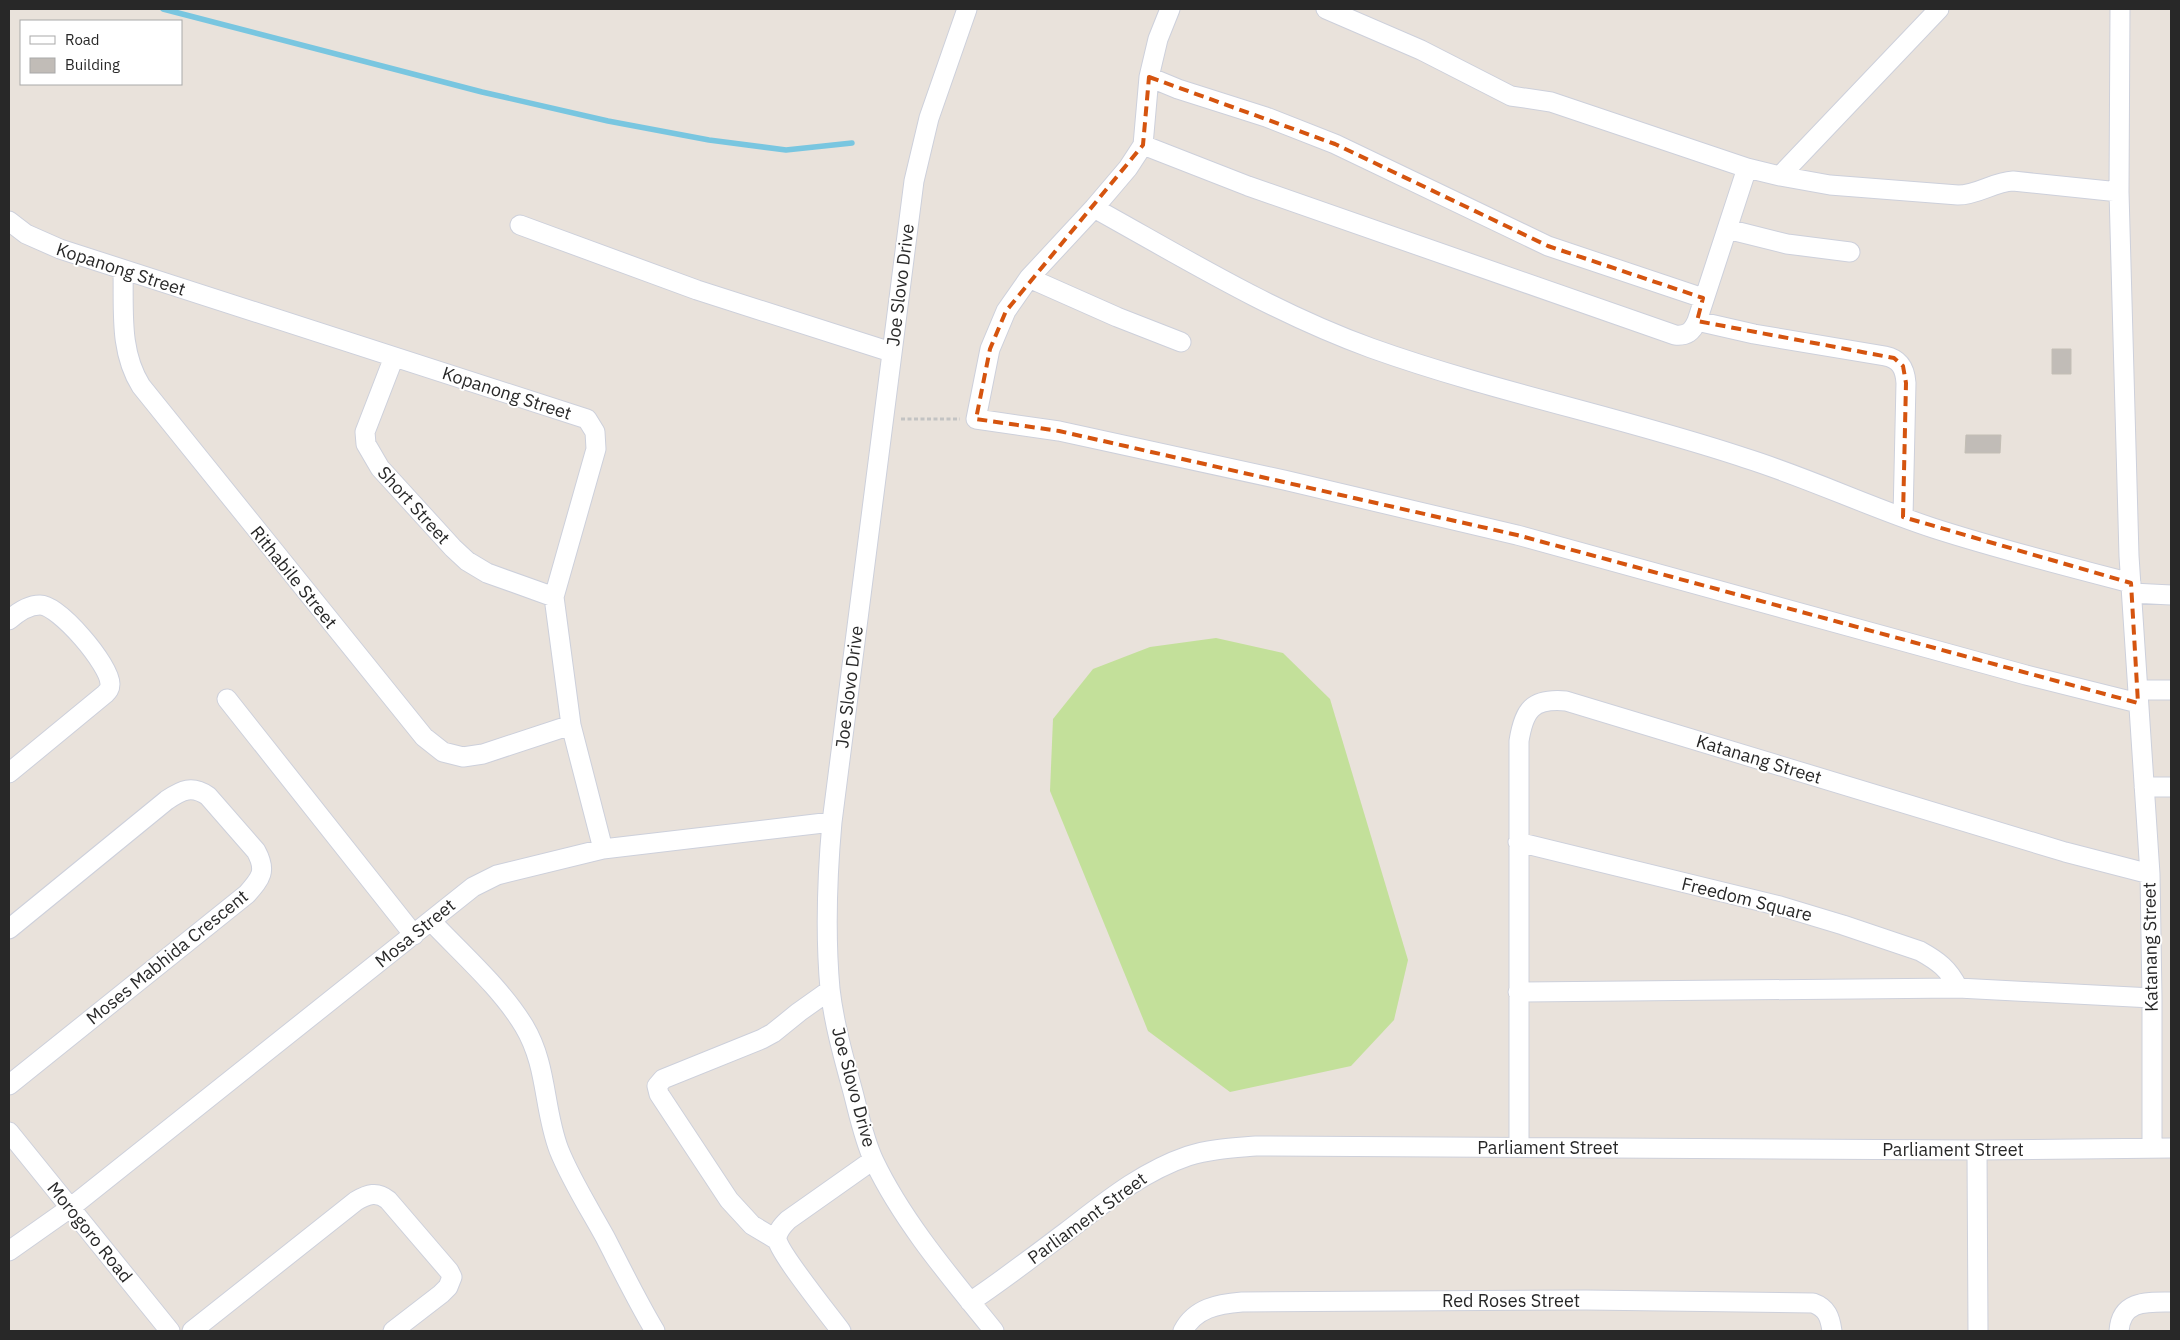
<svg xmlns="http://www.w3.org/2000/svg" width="2180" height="1340" font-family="'IBM Plex Sans',sans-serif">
<rect width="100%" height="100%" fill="#e9e2db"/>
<path fill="#c3e09a" d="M1216,638L1283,653L1330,699L1408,960L1394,1020L1351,1066L1230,1092L1148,1031L1050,791L1053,719L1093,669L1150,647Z"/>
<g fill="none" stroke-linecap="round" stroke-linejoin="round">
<path stroke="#79c6e0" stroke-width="5.5" d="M163,9L482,92L608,121L709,140L786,150L852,143"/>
</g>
<path fill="#c1bcb7" stroke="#c3beb5" d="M2052,349H2071V374H2052Z
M1966,435H2001L2000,453H1965Z"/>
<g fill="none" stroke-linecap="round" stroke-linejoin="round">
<defs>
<path id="minor" d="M967,9L929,118L914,181L832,822C827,878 825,933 830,989C834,1024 844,1059 853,1092C859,1115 864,1140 874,1161C903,1222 952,1279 994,1331
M1170,9L1158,39L1149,77L1178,89L1266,117L1335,144L1548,246L1703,298
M1326,9L1421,50L1511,96L1551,102L1747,168L1780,176L1939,9
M2120,9L2119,192L2129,556L2150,874L2152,998V1148
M1149,77L1143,145L1128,168L1094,208L1029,278L1006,311L990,349L976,419L1059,431L1284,480L1517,535L2026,675L2138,703
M1143,145L1248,186L1675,335C1687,336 1692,332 1697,321
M1747,168L1697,321L1754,334L1885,356C1900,359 1905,368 1906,383L1903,517
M1780,176L1830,185L1958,195C1978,195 1993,182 2013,181L2119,192
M1094,208C1186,259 1272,312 1371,348C1494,392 1622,417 1745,458C1809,478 1869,507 1933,528C1998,549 2065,566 2131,583
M9,221L26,234L60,249L587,419L595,432L596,449L554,597L571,725L603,849
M520,225L697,290L891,352
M1727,229L1787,244L1850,252
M123,270C124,310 119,351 141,386L424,737L443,752L463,757L483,754L571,725
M1029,278L1117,317L1181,342
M394,357L365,432L366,444L380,468L453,548L467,561L487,573L554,597
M2132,593L2171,595
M9,620C18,612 28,605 40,605C59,605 110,665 110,684C110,689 108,691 105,694L9,773
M2138,690H2171
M227,699L414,935
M2144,787H2171
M1518,842L1780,906L1843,925L1920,951C1938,961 1949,969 1958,988
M431,921C462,954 501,988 524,1026C548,1066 543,1108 559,1150C571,1180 589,1208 605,1237C621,1268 637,1301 655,1331
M9,929L167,800C182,790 192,785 208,796L256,851C267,871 261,878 247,894L9,1085
M1518,992L1958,988L2152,998
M9,1132L170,1331
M1519,1147V741C1524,710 1532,698 1566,701L2065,852L2150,874
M1977,1150L1978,1331
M777,1240L752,1225L729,1200L659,1094L657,1086L663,1079L762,1039L773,1033L799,1012L830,990
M9,1251L70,1208L473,887L497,875L603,849L832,822
M970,1302C1003,1280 1034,1256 1066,1232C1104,1203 1141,1172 1188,1156C1210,1149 1233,1148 1256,1146L1977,1150L2171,1148
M192,1331L356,1201C368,1194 377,1191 388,1200L449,1271L452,1277L448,1287L441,1294L393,1331
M841,1331C830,1316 779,1253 777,1239C777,1231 783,1225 788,1220L873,1160
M1183,1331C1195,1308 1218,1304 1242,1302L1586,1300L1813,1303C1827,1308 1830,1317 1832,1331
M2119,1331C2121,1300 2147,1302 2171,1302"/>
</defs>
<use href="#minor" stroke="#cdd0db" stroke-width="21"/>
<path stroke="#c3c3c3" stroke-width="3" stroke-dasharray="4 2.5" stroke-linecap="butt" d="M901,419H960"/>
<use href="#minor" stroke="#fff" stroke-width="19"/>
</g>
<path fill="none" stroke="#d5540f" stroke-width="4" stroke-dasharray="10 6" stroke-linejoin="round" d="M1149,77L1335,144L1548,246L1703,298L1697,321L1894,358L1903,366L1906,383L1903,517L2131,583L2138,703L1517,535L1059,431L976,419L990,349L1006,311L1143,145Z"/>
<g text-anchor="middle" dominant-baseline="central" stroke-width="4" stroke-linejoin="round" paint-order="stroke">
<g font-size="18" fill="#282828" stroke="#fff">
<text transform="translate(121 269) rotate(18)">Kopanong Street</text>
<text transform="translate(900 285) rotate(-83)">Joe Slovo Drive</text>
<text transform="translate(507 393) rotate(18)">Kopanong Street</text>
<text transform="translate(414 505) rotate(48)">Short Street</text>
<text transform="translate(294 577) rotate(51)">Rithabile Street</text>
<text transform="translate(849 687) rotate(-83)">Joe Slovo Drive</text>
<text transform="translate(1759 759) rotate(17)">Katanang Street</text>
<text transform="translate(1747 899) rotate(14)">Freedom Square</text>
<text transform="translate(415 933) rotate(-39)">Mosa Street</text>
<text transform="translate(2150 947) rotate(-91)">Katanang Street</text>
<text transform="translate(167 957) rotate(-39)">Moses Mabhida Crescent</text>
<text transform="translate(854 1087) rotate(75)">Joe Slovo Drive</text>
<text x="1548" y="1147">Parliament Street</text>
<text x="1953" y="1149">Parliament Street</text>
<text transform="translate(1087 1218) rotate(-36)">Parliament Street</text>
<text transform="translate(90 1232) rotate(51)">Morogoro Road</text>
<text x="1511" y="1300">Red Roses Street</text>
</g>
</g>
<rect width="2180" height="1340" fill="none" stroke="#282828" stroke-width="20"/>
<rect x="20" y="20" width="162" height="65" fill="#ffffff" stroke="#a9a9a9"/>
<rect x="30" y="36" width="25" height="8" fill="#ffffff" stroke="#a9a9a9"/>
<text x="65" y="45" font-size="15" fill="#282828">Road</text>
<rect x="30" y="58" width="25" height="15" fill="#c1bcb7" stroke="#a9a9a9"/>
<text x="65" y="70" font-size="15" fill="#282828">Building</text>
</svg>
